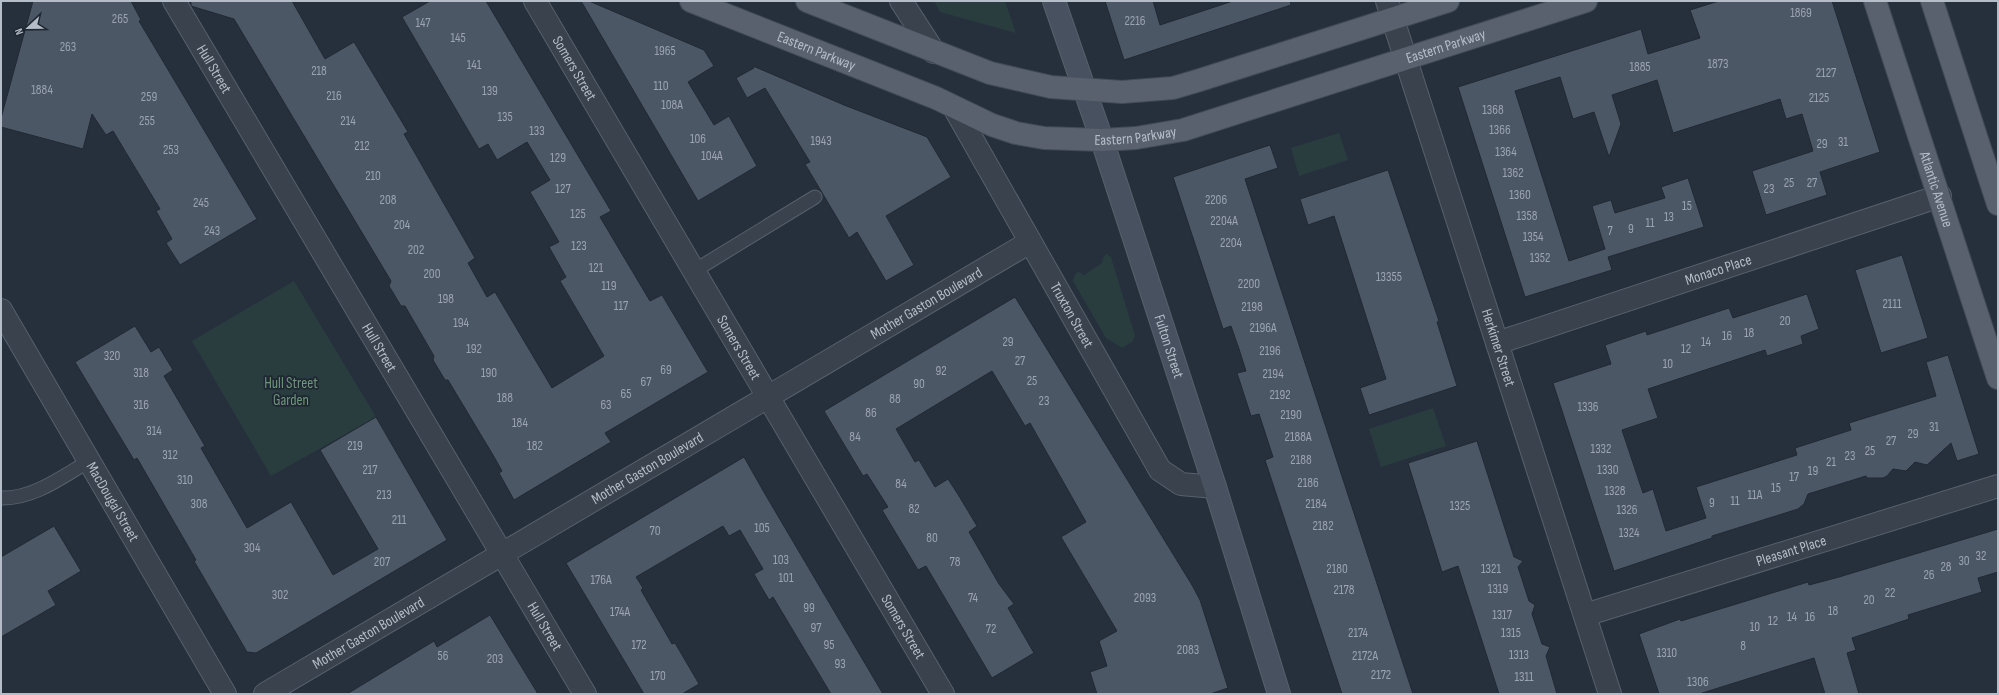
<svg xmlns="http://www.w3.org/2000/svg" width="1999" height="695" font-family="'Sofia Sans Condensed',sans-serif">
<rect width="100%" height="100%" fill="#26303d"/>
<path fill="#293d3f" d="M934,1H1005L1016,33L940,12Z
M1339,133L1348,160L1299,176L1291,148Z
M1106,254L1111,257L1135,336L1132,342L1122,348L1106,338L1073,281L1076,273L1079,272L1084,275L1102,263L1103,258Z
M294,281L376,417L271,476L192,341Z
M1433,408L1446,446L1381,467L1369,429Z"/>
<path fill="#4c5766" stroke="#202934" d="M33,1H131L141,20L139,21L257,219L180,265L166,243L172,239L156,211L160,209L113,131L106,135L92,114L83,149L1,127V118Z
M191,1H292L325,59L354,42L408,132L404,134L475,258L468,263L487,297L495,292L552,388L604,356L560,281L566,277L549,247L559,242L530,192L550,180L527,142L497,160L488,144L479,149L402,17L430,1H486L611,211L600,217L650,301L662,295L708,372L605,433L611,442L514,500L499,473L502,471L493,455L448,380H445L433,360L434,356L405,306H401L389,286L391,281L234,19L191,6Z
M581,1H589L704,50L714,66L688,82L714,125L729,116L757,166L698,201Z
M1105,1H1153L1160,25L1233,1H1290L1291,5L1124,60Z
M1719,1H1832L1880,152L1820,172L1827,195L1766,215L1752,171L1813,151L1802,114L1786,119L1780,99L1673,133L1657,80L1612,95L1621,124L1609,157L1594,112L1573,119L1560,77L1515,91L1569,261L1605,249L1592,206L1611,200L1615,213L1665,198L1661,187L1688,178L1704,227L1608,257L1612,270L1525,297L1458,87L1641,29L1648,54L1700,38L1690,10Z
M753,66L844,105L927,137L951,177L886,216L914,265L886,281L857,232L849,238L805,164L810,162L765,88L747,98L736,78L754,68Z
M1270,145L1278,168L1245,179L1413,694H1342L1265,460L1273,457L1259,414L1251,416L1237,373L1246,371L1239,349L1231,326L1223,329L1173,177Z
M1388,170L1439,321L1437,322L1457,386L1369,415L1360,388L1386,379L1334,216L1308,225L1300,199Z
M1902,255L1928,338L1881,353L1855,270Z
M1807,294L1819,329L1801,336L1803,344L1767,356L1765,350L1648,389L1658,418L1622,430L1643,493L1653,489L1666,531L1706,518L1696,487L1797,455L1795,448L1851,430L1849,423L1936,396L1926,362L1948,355L1979,454L1957,461L1951,443L1927,465L1915,462L1906,471L1893,469L1887,476L1883,478H1867L1866,476L1808,494L1804,504L1798,509L1712,536V538L1614,571L1553,383L1611,364L1605,345L1646,331L1647,335L1729,308L1733,318Z
M1015,297L1192,585L1200,600L1228,688L1210,694H1097L1090,672L1107,666L1099,641L1117,631L1061,537L1086,522L1030,423L1025,426L992,371L896,429L915,462L919,460L935,487L948,479L959,496L977,526L969,532L999,584L1014,604L1008,608L1034,653L992,678L926,566L918,570L882,510L888,507L867,474L863,476L824,411Z
M135,326L151,352L159,347L173,370L164,376L205,446L201,448L247,528L291,502L333,575L378,549L320,450L376,417L447,540L256,653L247,652L194,561L196,560L137,458L134,460L75,362Z
M1477,441L1514,557L1523,561L1518,567L1529,601L1535,605L1532,614L1542,644L1550,647L1546,656L1557,694H1499L1458,566L1442,572L1408,463Z
M744,457L765,494L883,694H831L773,597L769,600L759,583L754,574L763,569L740,530L729,536L723,526L636,577L643,588L641,590L672,644L675,643L699,684L682,694H644L566,563Z
M54,526L81,571L48,591L56,605L1,637V557Z
M1998,529V572L1978,578L1982,592L1908,615L1909,619L1852,638L1856,650L1847,653L1859,694H1825L1814,658L1699,694H1659L1639,634L1680,619L1681,621L1808,582L1809,585L1839,577Z
M490,615L538,694H347L434,641L437,647Z"/>
<g fill="none" stroke-linecap="round" stroke-linejoin="round">
<defs>
<path id="lane" d="M694,271L815,197
M1,498C33,499 62,477 89,461"/>
<g id="street">
<path id="s1" d="M174,1L585,694"/>
<path id="s2" d="M535,1L943,694"/>
<path d="M901,1L934,52"/>
<path id="s3" d="M1387,1L1610,694"/>
<path id="s4" d="M955,109L1160,470L1181,484L1215,487"/>
<path id="s5" d="M1,310L225,694"/>
<path id="s6" d="M1497,343L1940,196"/>
<path id="s7" d="M1585,615L1998,486"/>
<path id="s8" d="M265,694L1030,242"/>
</g>
<g id="secondary">
<path id="s9" d="M1054,1L1102,140L1215,487L1279,694"/>
</g>
<g id="primary">
<path id="s10" d="M691,1L936,98L992,125L1016,133L1044,138L1102,140L1136,138L1183,130L1586,1"/>
<path d="M807,1L990,73L1051,87L1122,92L1173,88L1200,80L1448,1"/>
<path id="s11" d="M1875,1L1998,378"/>
<path d="M1932,1L1998,204"/>
</g>
</defs>
<use href="#lane" stroke="#57606b" stroke-width="15"/>
<use href="#street" stroke="#57606b" stroke-width="24"/>
<use href="#secondary" stroke="#57606b" stroke-width="24"/>
<use href="#primary" stroke="#424b56" stroke-width="24"/>
<use href="#lane" stroke="#39424d" stroke-width="13"/>
<use href="#street" stroke="#39424d" stroke-width="22"/>
<use href="#secondary" stroke="#485160" stroke-width="22"/>
<use href="#primary" stroke="#58616d" stroke-width="22"/>
</g>
<g text-anchor="middle" dominant-baseline="central" stroke-width="3.5" stroke-linejoin="round" paint-order="stroke">
<g font-size="13" fill="#9ba4b0">
<text x="1801" y="13">1869</text>
<text x="120" y="19">265</text>
<text x="1135" y="21">2216</text>
<text x="423" y="23">147</text>
<text x="458" y="38">145</text>
<text x="68" y="47">263</text>
<text x="665" y="51">1965</text>
<text x="1718" y="64">1873</text>
<text x="474" y="65">141</text>
<text x="1640" y="67">1885</text>
<text x="319" y="71">218</text>
<text x="1826" y="73">2127</text>
<text x="661" y="86">110</text>
<text x="42" y="90">1884</text>
<text x="490" y="91">139</text>
<text x="334" y="96">216</text>
<text x="149" y="97">259</text>
<text x="1819" y="98">2125</text>
<text x="672" y="105">108A</text>
<text x="1493" y="110">1368</text>
<text x="505" y="117">135</text>
<text x="147" y="121">255</text>
<text x="348" y="121">214</text>
<text x="1500" y="130">1366</text>
<text x="537" y="131">133</text>
<text x="698" y="139">106</text>
<text x="821" y="141">1943</text>
<text x="1843" y="142">31</text>
<text x="1822" y="144">29</text>
<text x="362" y="146">212</text>
<text x="171" y="150">253</text>
<text x="1506" y="152">1364</text>
<text x="712" y="156">104A</text>
<text x="558" y="158">129</text>
<text x="1513" y="173">1362</text>
<text x="373" y="176">210</text>
<text x="1789" y="183">25</text>
<text x="1812" y="183">27</text>
<text x="563" y="189">127</text>
<text x="1769" y="189">23</text>
<text x="1520" y="195">1360</text>
<text x="388" y="200">208</text>
<text x="1216" y="200">2206</text>
<text x="201" y="203">245</text>
<text x="1687" y="206">15</text>
<text x="578" y="214">125</text>
<text x="1527" y="216">1358</text>
<text x="1669" y="217">13</text>
<text x="1224" y="221">2204A</text>
<text x="1650" y="223">11</text>
<text x="402" y="225">204</text>
<text x="1631" y="229">9</text>
<text x="212" y="231">243</text>
<text x="1610" y="231">7</text>
<text x="1533" y="237">1354</text>
<text x="1231" y="243">2204</text>
<text x="579" y="246">123</text>
<text x="416" y="250">202</text>
<text x="1540" y="258">1352</text>
<text x="596" y="268">121</text>
<text x="432" y="274">200</text>
<text x="1389" y="277">13355</text>
<text x="1249" y="284">2200</text>
<text x="609" y="286">119</text>
<text x="446" y="299">198</text>
<text x="1892" y="304">2111</text>
<text x="621" y="306">117</text>
<text x="1252" y="307">2198</text>
<text x="1785" y="321">20</text>
<text x="461" y="323">194</text>
<text x="1263" y="328">2196A</text>
<text x="1749" y="333">18</text>
<text x="1727" y="336">16</text>
<text x="1008" y="342">29</text>
<text x="1706" y="342">14</text>
<text x="474" y="349">192</text>
<text x="1686" y="349">12</text>
<text x="1270" y="351">2196</text>
<text x="112" y="356">320</text>
<text x="1020" y="361">27</text>
<text x="1668" y="364">10</text>
<text x="666" y="370">69</text>
<text x="941" y="371">92</text>
<text x="141" y="373">318</text>
<text x="489" y="373">190</text>
<text x="1273" y="374">2194</text>
<text x="1032" y="381">25</text>
<text x="646" y="382">67</text>
<text x="919" y="384">90</text>
<text x="626" y="394">65</text>
<text x="1280" y="395">2192</text>
<text x="505" y="398">188</text>
<text x="895" y="399">88</text>
<text x="1044" y="401">23</text>
<text x="141" y="405">316</text>
<text x="606" y="405">63</text>
<text x="1588" y="407">1336</text>
<text x="871" y="413">86</text>
<text x="1291" y="415">2190</text>
<text x="520" y="423">184</text>
<text x="1934" y="427">31</text>
<text x="154" y="431">314</text>
<text x="1913" y="434">29</text>
<text x="855" y="437">84</text>
<text x="1298" y="437">2188A</text>
<text x="1891" y="441">27</text>
<text x="355" y="446">219</text>
<text x="535" y="446">182</text>
<text x="1601" y="449">1332</text>
<text x="1870" y="451">25</text>
<text x="170" y="455">312</text>
<text x="1850" y="456">23</text>
<text x="1301" y="460">2188</text>
<text x="1831" y="462">21</text>
<text x="370" y="470">217</text>
<text x="1608" y="470">1330</text>
<text x="1813" y="471">19</text>
<text x="1794" y="477">17</text>
<text x="185" y="480">310</text>
<text x="1308" y="483">2186</text>
<text x="901" y="484">84</text>
<text x="1776" y="488">15</text>
<text x="1615" y="491">1328</text>
<text x="384" y="495">213</text>
<text x="1755" y="495">11A</text>
<text x="1735" y="501">11</text>
<text x="1712" y="503">9</text>
<text x="199" y="504">308</text>
<text x="1316" y="504">2184</text>
<text x="1460" y="506">1325</text>
<text x="914" y="509">82</text>
<text x="1627" y="510">1326</text>
<text x="399" y="520">211</text>
<text x="1323" y="526">2182</text>
<text x="762" y="528">105</text>
<text x="655" y="531">70</text>
<text x="1629" y="533">1324</text>
<text x="932" y="538">80</text>
<text x="252" y="548">304</text>
<text x="1981" y="556">32</text>
<text x="781" y="560">103</text>
<text x="1964" y="561">30</text>
<text x="382" y="562">207</text>
<text x="955" y="562">78</text>
<text x="1946" y="567">28</text>
<text x="1337" y="569">2180</text>
<text x="1491" y="569">1321</text>
<text x="1929" y="575">26</text>
<text x="786" y="578">101</text>
<text x="601" y="580">176A</text>
<text x="1498" y="589">1319</text>
<text x="1344" y="590">2178</text>
<text x="1890" y="593">22</text>
<text x="280" y="595">302</text>
<text x="973" y="598">74</text>
<text x="1145" y="598">2093</text>
<text x="1869" y="600">20</text>
<text x="809" y="608">99</text>
<text x="1833" y="611">18</text>
<text x="620" y="612">174A</text>
<text x="1502" y="615">1317</text>
<text x="1792" y="617">14</text>
<text x="1810" y="617">16</text>
<text x="1773" y="621">12</text>
<text x="1755" y="627">10</text>
<text x="816" y="628">97</text>
<text x="991" y="629">72</text>
<text x="1358" y="633">2174</text>
<text x="1511" y="633">1315</text>
<text x="639" y="645">172</text>
<text x="829" y="645">95</text>
<text x="1743" y="646">8</text>
<text x="1188" y="650">2083</text>
<text x="1667" y="653">1310</text>
<text x="1519" y="655">1313</text>
<text x="443" y="656">56</text>
<text x="1365" y="656">2172A</text>
<text x="495" y="659">203</text>
<text x="840" y="664">93</text>
<text x="1381" y="675">2172</text>
<text x="658" y="676">170</text>
<text x="1524" y="677">1311</text>
<text x="1698" y="682">1306</text>
</g>
<g font-size="15" fill="#b5bdc8" stroke="#1e2732">
<text stroke="none"><textPath href="#s10" startOffset="795">Eastern Parkway</textPath></text>
<text stroke="none"><textPath href="#s10" startOffset="135">Eastern Parkway</textPath></text>
<text stroke="none"><textPath href="#s2" startOffset="78">Somers Street</textPath></text>
<text stroke="none"><textPath href="#s1" startOffset="79">Hull Street</textPath></text>
<text stroke="none"><textPath href="#s10" startOffset="471">Eastern Parkway</textPath></text>
<text stroke="none"><textPath href="#s11" startOffset="198">Atlantic Avenue</textPath></text>
<text stroke="none"><textPath href="#s6" startOffset="233">Monaco Place</textPath></text>
<text stroke="none"><textPath href="#s8" startOffset="768">Mother Gaston Boulevard</textPath></text>
<text stroke="none"><textPath href="#s4" startOffset="237">Truxton Street</textPath></text>
<text stroke="none"><textPath href="#s1" startOffset="403">Hull Street</textPath></text>
<text stroke="none"><textPath href="#s9" startOffset="364">Fulton Street</textPath></text>
<text stroke="none"><textPath href="#s3" startOffset="364">Herkimer Street</textPath></text>
<text stroke="none"><textPath href="#s2" startOffset="402">Somers Street</textPath></text>
<text stroke="none"><textPath href="#s8" startOffset="444">Mother Gaston Boulevard</textPath></text>
<text stroke="none"><textPath href="#s5" startOffset="222">MacDougal Street</textPath></text>
<text stroke="none"><textPath href="#s7" startOffset="216">Pleasant Place</textPath></text>
<text stroke="none"><textPath href="#s1" startOffset="727">Hull Street</textPath></text>
<text stroke="none"><textPath href="#s2" startOffset="726">Somers Street</textPath></text>
<text stroke="none"><textPath href="#s8" startOffset="120">Mother Gaston Boulevard</textPath></text>
</g>
<g font-size="15" fill="#6e9878" stroke="#1e2732">
<text x="291" y="383">Hull Street<tspan x="291" dy="17">Garden</tspan></text>
</g>
</g>
<rect width="1999" height="695" fill="none" stroke="#b5bdc8" stroke-width="4"/>
<g transform="translate(28 28) rotate(248)" stroke="#1e2732" stroke-width="3" paint-order="stroke">
<path d="M0-3L7 15L0 10L-7 15Z" fill="#b5bdc8"/>
<text y="-6" font-size="11" font-weight="bold" text-anchor="middle" fill="#b5bdc8">N</text>
</g>
</svg>
